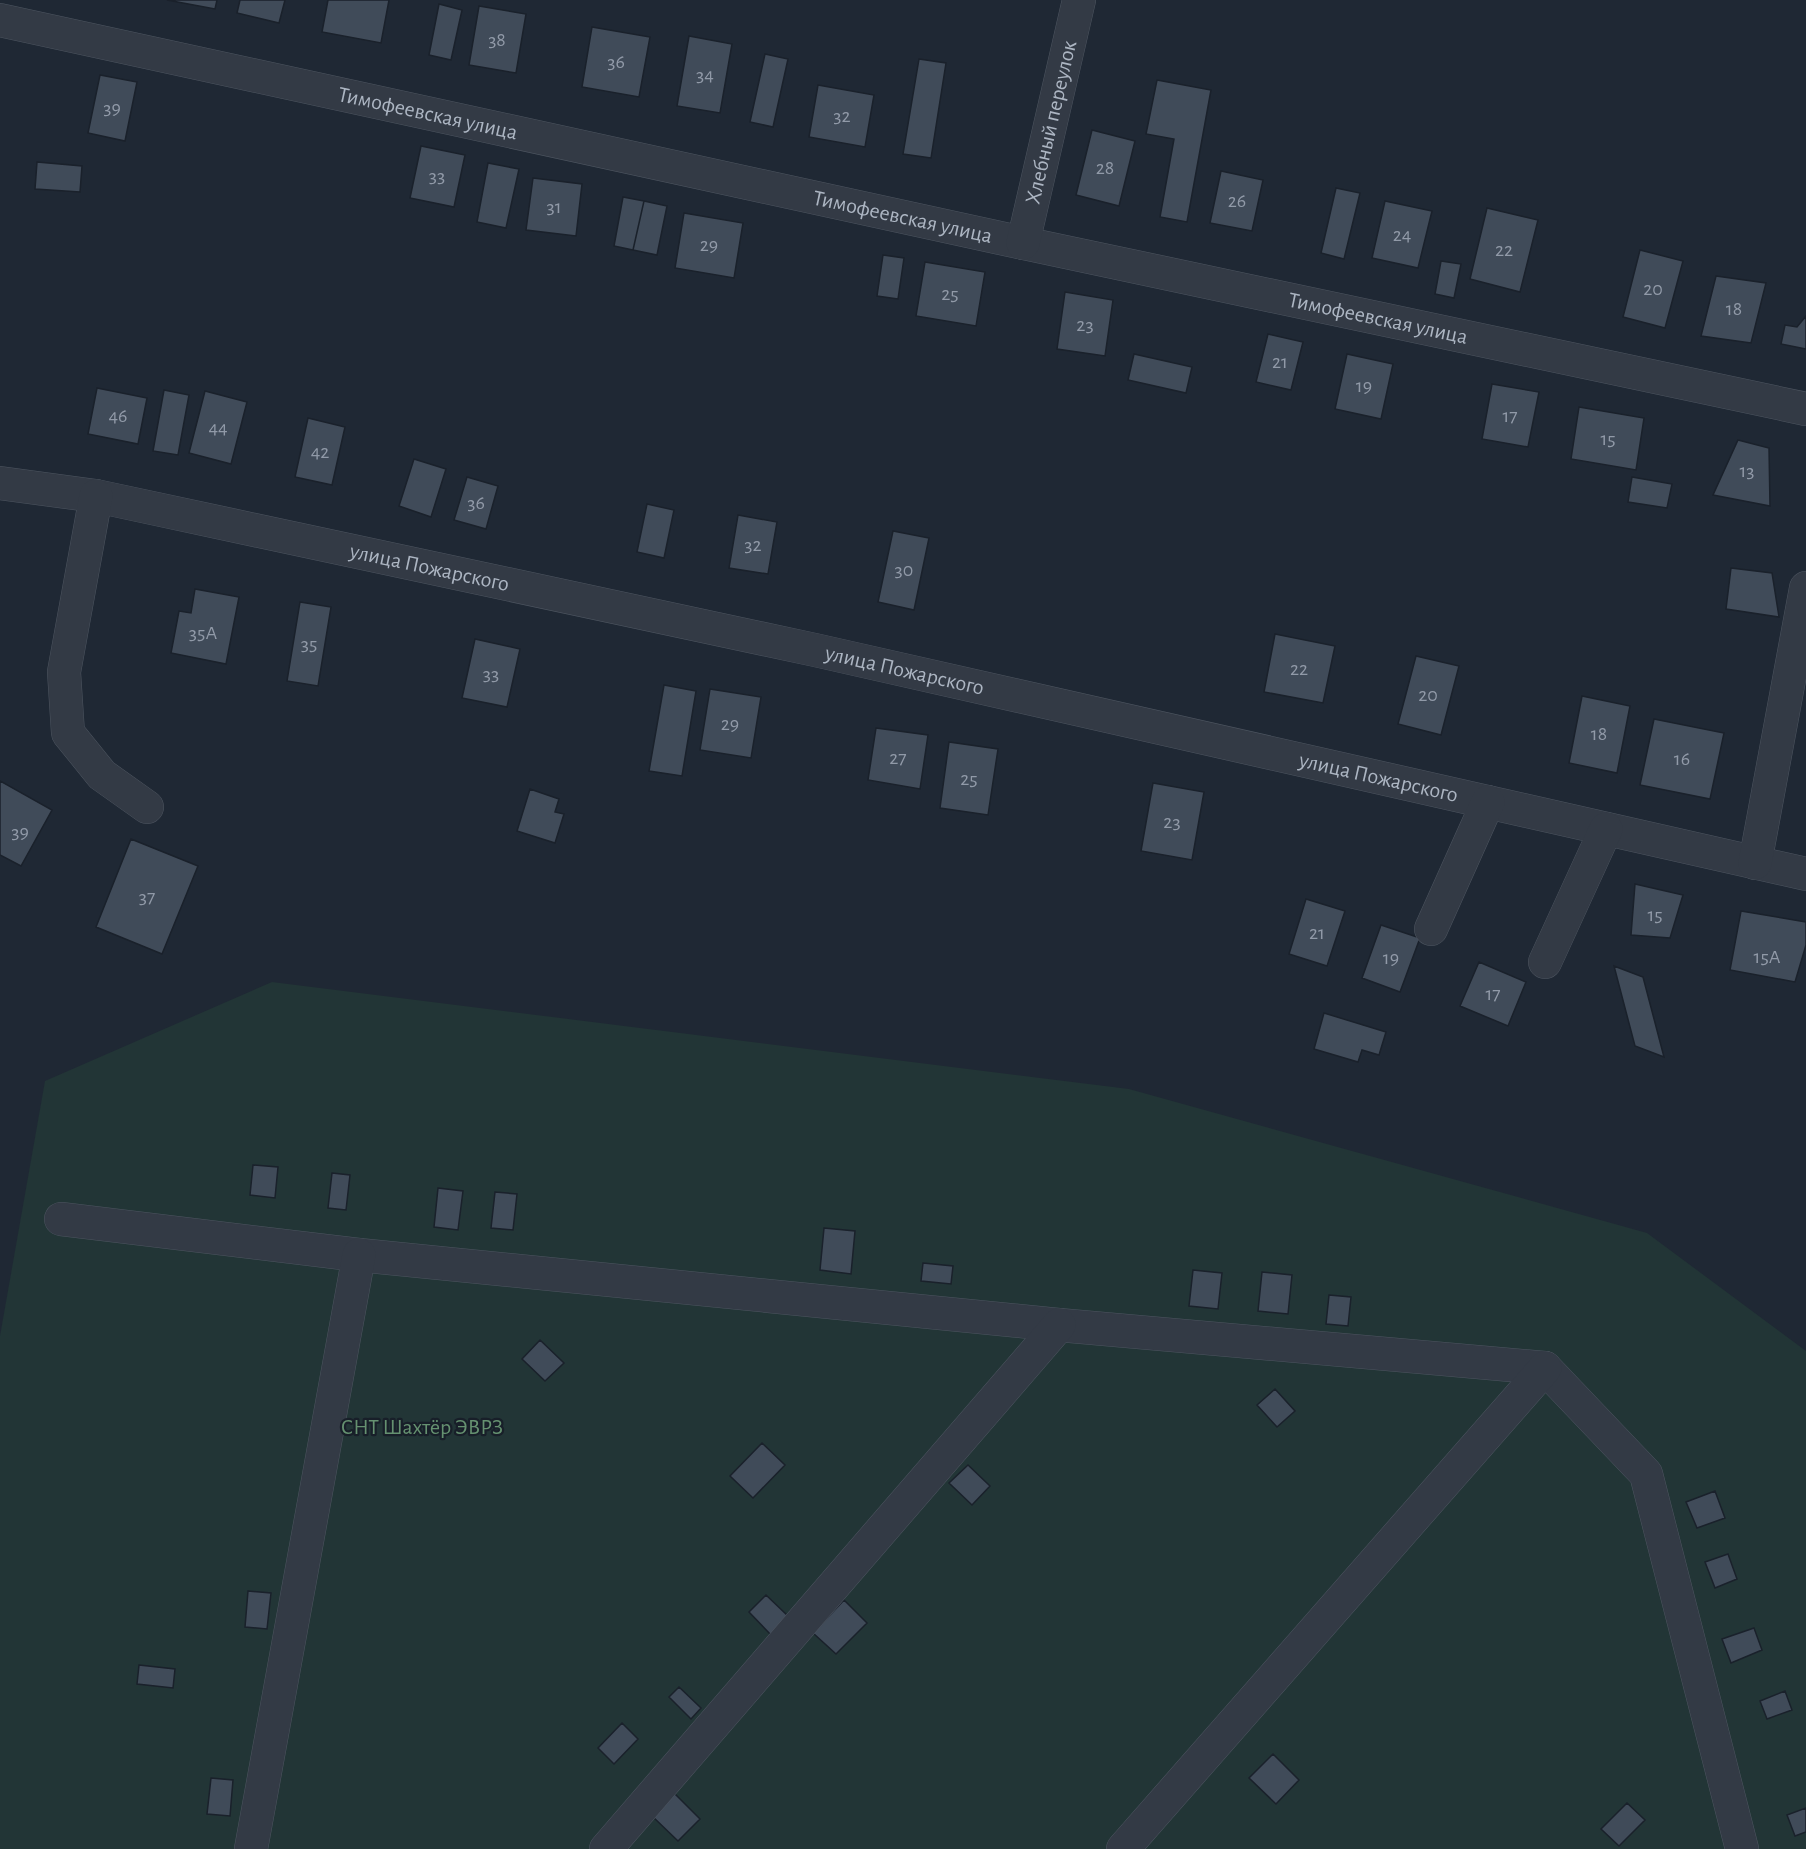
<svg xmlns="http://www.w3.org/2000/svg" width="1806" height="1849" font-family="'Alegreya Sans',sans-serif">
<rect width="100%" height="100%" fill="#1f2834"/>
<path fill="#223536" d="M272,982L1129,1089L1647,1233L1806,1351V1849H0V1336L45,1081Z"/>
<path fill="#404b59" stroke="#1a212b" stroke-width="1.5" d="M167,0H217L215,9Z
M240,0H285L279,23L237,13Z
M328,0H389L381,43L322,32Z
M439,4L462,10L451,60L429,55Z
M479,6L526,14L516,73L469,65Z
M592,27L650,37L639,97L582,87Z
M689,36L732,44L720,113L677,106Z
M765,54L788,59L773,127L750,122Z
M919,59L946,63L931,158L903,154Z
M100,75L137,82L125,141L88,133Z
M1157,80L1211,90L1187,222L1160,217L1174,139L1146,134Z
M818,85L874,95L865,147L809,137Z
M1092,130L1135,141L1119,206L1076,195Z
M421,146L465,155L454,207L410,198Z
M37,162L82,166L80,192L35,189Z
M488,163L519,169L506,228L477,222Z
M1221,171L1263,180L1252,231L1210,223Z
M533,178L582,184L576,236L526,230Z
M1336,188L1360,193L1344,259L1321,253Z
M623,197L644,201L633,250L614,246Z
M644,201L667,206L657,255L633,250Z
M1385,201L1432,211L1418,268L1372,258Z
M1487,208L1538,220L1520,292L1470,279Z
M684,213L743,223L734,278L675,268Z
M1640,250L1683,261L1665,328L1623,317Z
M883,255L904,258L898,299L877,296Z
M1441,261L1461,264L1454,298L1435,294Z
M925,262L985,272L976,326L916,316Z
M1716,276L1766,283L1751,343L1701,336Z
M1065,292L1113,300L1105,356L1057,349Z
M1806,316V349L1781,344L1785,325L1797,327Z
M1268,334L1303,342L1291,390L1256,382Z
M1134,354L1192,367L1186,393L1128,380Z
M1347,354L1393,364L1381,419L1335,409Z
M1492,384L1539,392L1528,447L1482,439Z
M97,388L147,398L138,444L88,434Z
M164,390L189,395L178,455L153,451Z
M205,391L247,402L231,464L189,453Z
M1579,407L1644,418L1636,470L1571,459Z
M308,418L345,427L332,485L295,477Z
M1738,440L1769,448L1770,506L1713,495Z
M414,459L446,469L431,517L399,506Z
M467,477L498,486L486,529L454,520Z
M1632,477L1672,484L1667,508L1628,502Z
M647,504L674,510L664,558L637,552Z
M738,515L777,522L768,574L729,568Z
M893,531L929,538L914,610L878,602Z
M1731,568L1772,573L1779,617L1726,609Z
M195,589L239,597L226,664L171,653L179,611L191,613Z
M300,602L331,607L318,686L287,681Z
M1275,634L1335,646L1323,703L1264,692Z
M475,639L520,649L507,707L462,698Z
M1416,656L1459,666L1441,735L1398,724Z
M664,685L696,691L682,776L649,771Z
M710,689L761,697L751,758L700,750Z
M1582,696L1630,706L1617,773L1569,763Z
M1654,719L1724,733L1710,799L1640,785Z
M876,728L928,735L920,789L868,780Z
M949,742L998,749L988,815L940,808Z
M0,781L52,810L21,866L0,855Z
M1153,783L1204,792L1192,860L1141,851Z
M530,789L559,799L555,812L564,814L555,843L517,831Z
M131,839L198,866L162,954L96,927Z
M1635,884L1683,895L1670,938L1631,935Z
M1306,899L1345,911L1327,966L1289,954Z
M1741,911L1806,922V945L1795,982L1730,970Z
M1381,925L1420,938L1400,992L1362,978Z
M1479,962L1526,982L1508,1026L1460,1006Z
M1614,966L1643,977L1664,1057L1635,1046Z
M1324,1013L1386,1032L1379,1055L1362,1050L1358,1062L1314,1049Z
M253,1165L278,1167L275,1198L250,1195Z
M332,1173L350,1175L346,1210L328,1208Z
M438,1188L463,1191L458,1230L434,1227Z
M495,1192L517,1194L513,1230L491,1228Z
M824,1228L855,1231L851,1274L820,1270Z
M923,1263L953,1266L951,1284L921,1281Z
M1193,1270L1222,1273L1218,1309L1189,1306Z
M1262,1272L1292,1275L1288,1314L1258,1311Z
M1329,1295L1351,1297L1348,1326L1326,1324Z
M540,1340L564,1363L545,1381L522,1359Z
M1275,1389L1295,1411L1277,1427L1257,1405Z
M762,1443L785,1465L753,1498L730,1476Z
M968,1465L990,1486L972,1505L949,1483Z
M1715,1491L1725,1518L1697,1528L1686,1502Z
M1728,1554L1737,1579L1715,1588L1705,1562Z
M248,1591L271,1593L267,1629L245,1627Z
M766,1595L789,1617L771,1635L749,1612Z
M844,1600L867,1623L836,1654L813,1633Z
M1754,1628L1762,1650L1731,1663L1722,1639Z
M139,1665L175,1669L173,1688L137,1684Z
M679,1687L701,1708L691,1719L669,1697Z
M1785,1691L1792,1710L1767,1719L1760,1701Z
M622,1723L638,1739L614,1764L598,1748Z
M1273,1754L1299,1780L1276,1804L1249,1778Z
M211,1778L233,1780L230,1816L207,1814Z
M673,1792L700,1819L678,1841L651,1815Z
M1627,1803L1645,1820L1619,1846L1601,1829Z
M1806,1808V1832L1795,1836L1787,1815Z"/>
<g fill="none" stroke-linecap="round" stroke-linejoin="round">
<defs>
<g id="minor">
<path id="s1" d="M0,20L1023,243L1806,409"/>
<path id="s2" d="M1023,243L1079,0"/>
<path id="s3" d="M0,483L96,496L815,650L1806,874"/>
<path d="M96,496L64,672L68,733L102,775L147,807"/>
<path d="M1755,863L1806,588"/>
<path d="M1431,929L1488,802"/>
<path d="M1545,962L1606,829"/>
<path d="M61,1219L359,1255L1059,1325L1545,1368L1646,1474L1742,1849"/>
<path d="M251,1849L359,1255"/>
<path d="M606,1849L1059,1325"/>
<path d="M1123,1849L1545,1368"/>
</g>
</defs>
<use href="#minor" stroke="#4d5560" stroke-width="34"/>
<use href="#minor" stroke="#333a45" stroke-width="33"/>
</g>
<g text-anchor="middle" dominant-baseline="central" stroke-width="4.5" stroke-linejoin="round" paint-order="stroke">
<g font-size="20" fill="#919aa8">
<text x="497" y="40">38</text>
<text x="616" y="62">36</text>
<text x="705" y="75">34</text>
<text x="112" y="108">39</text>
<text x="842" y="116">32</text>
<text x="1105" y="168">28</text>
<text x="437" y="176">33</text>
<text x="1237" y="201">26</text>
<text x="554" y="207">31</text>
<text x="1402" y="235">24</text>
<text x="709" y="245">29</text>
<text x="1504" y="250">22</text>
<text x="1653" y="289">20</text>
<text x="950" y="294">25</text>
<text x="1734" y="309">18</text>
<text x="1085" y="325">23</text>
<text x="1280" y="362">21</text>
<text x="1364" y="386">19</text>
<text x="118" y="416">46</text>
<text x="1510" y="416">17</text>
<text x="218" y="428">44</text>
<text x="1608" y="439">15</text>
<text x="320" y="452">42</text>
<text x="1747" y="471">13</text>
<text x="476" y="503">36</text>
<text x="753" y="545">32</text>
<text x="904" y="570">30</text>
<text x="203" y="633">35А</text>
<text x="309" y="644">35</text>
<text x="1299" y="669">22</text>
<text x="491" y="674">33</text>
<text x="1428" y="695">20</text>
<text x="730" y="724">29</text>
<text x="1599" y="734">18</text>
<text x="898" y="758">27</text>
<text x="1682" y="759">16</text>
<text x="969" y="779">25</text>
<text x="1172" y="822">23</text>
<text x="20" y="832">39</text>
<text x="147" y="897">37</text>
<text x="1655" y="915">15</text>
<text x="1317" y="933">21</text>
<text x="1767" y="957">15А</text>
<text x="1391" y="958">19</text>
<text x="1493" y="994">17</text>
</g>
<g font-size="22" fill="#acb5c2" stroke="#181f29">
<text stroke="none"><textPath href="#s1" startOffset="438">Тимофеевская улица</textPath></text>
<text stroke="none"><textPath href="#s2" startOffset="124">Хлебный переулок</textPath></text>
<text stroke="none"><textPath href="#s1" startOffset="924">Тимофеевская улица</textPath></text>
<text stroke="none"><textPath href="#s1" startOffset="1410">Тимофеевская улица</textPath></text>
<text stroke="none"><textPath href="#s3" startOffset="438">улица Пожарского</textPath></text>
<text stroke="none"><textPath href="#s3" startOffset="924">улица Пожарского</textPath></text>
<text stroke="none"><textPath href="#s3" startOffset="1410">улица Пожарского</textPath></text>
</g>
<g font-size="22" fill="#659170" stroke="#181f29">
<text x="422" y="1427">СНТ Шахтёр ЭВРЗ</text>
</g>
</g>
</svg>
